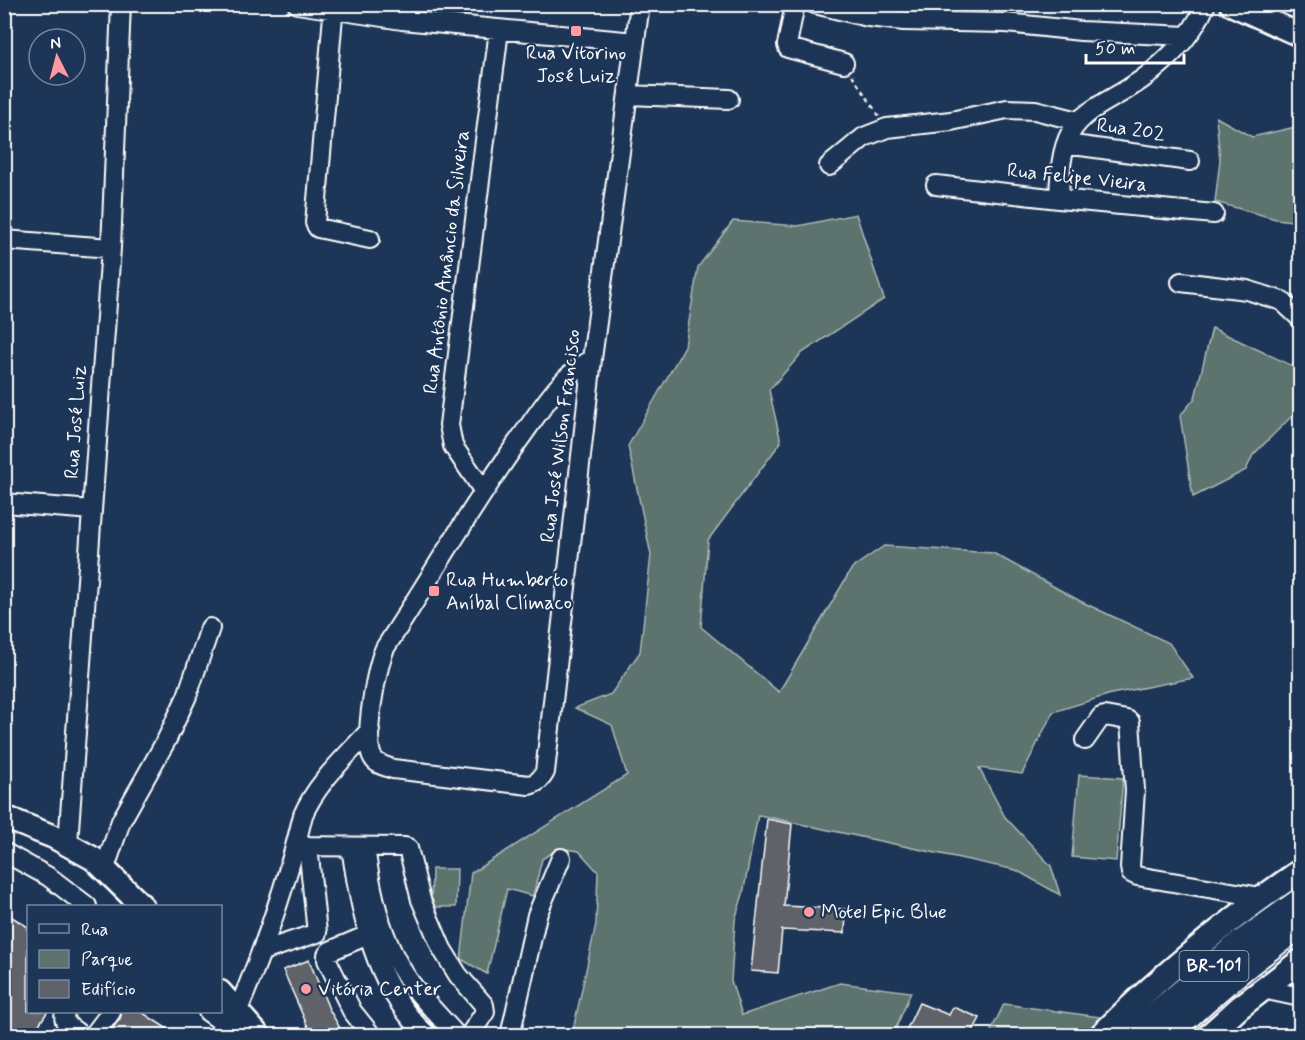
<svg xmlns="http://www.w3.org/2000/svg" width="1305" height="1040" font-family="Mynerve,sans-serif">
<rect width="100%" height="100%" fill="#1d3557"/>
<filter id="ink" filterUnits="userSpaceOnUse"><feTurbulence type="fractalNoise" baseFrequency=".0167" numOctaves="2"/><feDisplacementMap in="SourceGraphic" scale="12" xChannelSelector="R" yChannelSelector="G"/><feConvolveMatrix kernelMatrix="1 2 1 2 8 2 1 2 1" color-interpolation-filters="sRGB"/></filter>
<g filter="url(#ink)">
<path fill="#5d736e" stroke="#aeb9b6" stroke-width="1.5" d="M1216,117L1252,137L1300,126V222L1276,219L1215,202L1220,160Z
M856,214L884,299L802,353L769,390L781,442L708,540L701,627L779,692L852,568L884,546L993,553L1080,601L1169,643L1193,678L1111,694L1053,712L1022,774L979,768L1005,817L1051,866L1060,895L1016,870L758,815L743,894L735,920L731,981L742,1015L840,983L911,992L893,1035H572L596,924L598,872L579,851L559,848L542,859L533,896L507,889L487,974L461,959L471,873L627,775L612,725L575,708L611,694L640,652L651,555L628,446L685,346L698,267L733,221L798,226Z
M1212,328L1299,369L1296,412L1253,455L1246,470L1193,497L1180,416L1195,398Z
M1079,775L1123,778L1116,861L1072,857Z
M432,869H457L456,907H431Z
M1004,1004L1100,1017L1084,1035H989Z"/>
<path fill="#5e6369" stroke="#fff" stroke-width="1.5" d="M767,819L792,824L784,906L846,909L845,933L782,930L778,973L751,971Z
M4,912L28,927V1011H48L32,1035H4Z
M309,960L329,1009L344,1035H313L307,1025L283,970Z
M919,1003L949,1015L953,1007L980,1018L971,1035H904Z
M122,1011H140L177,1035H107L120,1019Z"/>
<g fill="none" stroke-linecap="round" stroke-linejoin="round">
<defs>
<path id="minor" d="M297,4L402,20L635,42
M334,4L315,223L318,228L370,239
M795,4L787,45L788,48L844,63
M815,4L868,17L904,21L1006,23L1081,31L1187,36
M628,95L729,99
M1066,144L1190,161
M829,166L864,137L887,128L951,121L1007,109L1035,110L1078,121
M936,185L1059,199L1214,214
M1059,199C1060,176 1060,152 1071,132C1084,110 1109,101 1129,88C1160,69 1192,38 1206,4
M4,240L111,248
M1181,282L1247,290L1282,301L1300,318
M592,359C559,377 541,410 519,440C471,507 430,579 385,648C377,666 362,741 373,758C377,765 385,766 393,769L529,785C538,783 541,779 545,772L592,359L640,4
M483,490L453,446L449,425L499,30
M4,503L92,510
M1085,740L1101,717L1105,716L1127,720L1130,722L1135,790L1130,867L1131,873L1137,876L1261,897
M68,843L111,248L121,4
M296,846L405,847L408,848L421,900L442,949L458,975L484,1005L485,1012L469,1036
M351,847C361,914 374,988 428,1036
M365,847C372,898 383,949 416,990C429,1006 444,1021 457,1036
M4,852L49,877L87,906
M105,868L121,821L167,739L187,696L210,628
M368,935L330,951L327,955V960L352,1011L372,1036
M263,951L317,933L308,846
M1263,989L1300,997
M238,1010C265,946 287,883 303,815C317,782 346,757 370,730
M65,1012C61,1024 73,1029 82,1036
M208,1012L235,1031L253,1036
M93,1036L111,1012
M510,1036L537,915L561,858"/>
<path id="major" d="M1231,4L1300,35
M4,817L54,837L94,859L142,906
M220,992L259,1036
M1100,1036C1162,974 1228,920 1300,871
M1208,1036L1240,1007L1300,961"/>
<path id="highway" d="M1131,1036L1238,946L1300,902
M1166,1036C1208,995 1252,958 1300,925"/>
</defs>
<use href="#minor" stroke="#fff" stroke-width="22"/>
<use href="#major" stroke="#fff" stroke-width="27"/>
<use href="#highway" stroke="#fff" stroke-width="30"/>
<path stroke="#fff" stroke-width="2" stroke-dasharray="4.5 4.5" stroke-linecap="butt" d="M852,75L879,116"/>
<use href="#minor" stroke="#1d3557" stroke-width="18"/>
<use href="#major" stroke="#1d3557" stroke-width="22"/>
<use href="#highway" stroke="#1d3557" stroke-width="26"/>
</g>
</g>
<g fill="#ff9aa2" stroke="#1d3557" stroke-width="2">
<rect x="570" y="25" width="12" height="12" rx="3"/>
<rect x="428" y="585" width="12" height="12" rx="3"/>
<circle cx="809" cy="912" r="6"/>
<circle cx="306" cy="989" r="6"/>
</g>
<g text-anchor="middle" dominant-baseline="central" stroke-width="4.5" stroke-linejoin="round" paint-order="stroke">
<rect fill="#1d3557" stroke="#bbc2cd" stroke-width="1.5" x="1179.5" y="951" width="69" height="30" rx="4.5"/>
<g font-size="18" font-weight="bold" fill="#fff">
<text x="1214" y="966">BR-101</text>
</g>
<g font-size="20" fill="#fff" stroke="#1d3557" text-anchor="start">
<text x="576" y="53" text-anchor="middle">Rua Vitorino<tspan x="576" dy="23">José Luiz</tspan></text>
<text x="446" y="580">Rua Humberto<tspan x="446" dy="23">Aníbal Clímaco</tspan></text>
<text x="821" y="912">Motel Epic Blue</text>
<text x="318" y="989">Vitória Center</text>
</g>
<g font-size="20" fill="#fff" stroke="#1d3557">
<text transform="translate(1131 130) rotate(8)">Rua 202</text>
<text transform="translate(1077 178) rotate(6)">Rua Felipe Vieira</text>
<text transform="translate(447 262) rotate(-83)">Rua Antônio Amâncio da Silveira</text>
<text transform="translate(76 422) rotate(-86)">Rua José Luiz</text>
<text transform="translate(561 436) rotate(-83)">Rua José Wilson Francisco</text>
</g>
</g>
<rect width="1305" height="1040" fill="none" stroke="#1d3557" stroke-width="24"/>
<rect x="12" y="12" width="1281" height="1016" fill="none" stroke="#fff" stroke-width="2" filter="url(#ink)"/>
<rect x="27" y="905" width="195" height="108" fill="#1d3557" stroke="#77869a" stroke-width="1.5"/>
<rect x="39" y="924" width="30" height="9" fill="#1d3557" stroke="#77869a" stroke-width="1.5"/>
<text x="81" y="935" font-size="18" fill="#ffffff">Rua</text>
<rect x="39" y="950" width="30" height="18" fill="#5d736e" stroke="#77869a" stroke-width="1.5"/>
<text x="81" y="965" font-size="18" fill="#ffffff">Parque</text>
<rect x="39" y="980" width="30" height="18" fill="#5e6369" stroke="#77869a" stroke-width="1.5"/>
<text x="81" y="995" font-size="18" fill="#ffffff">Edifício</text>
<g transform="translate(57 57) rotate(354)"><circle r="28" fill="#1d3557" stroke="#77869a" stroke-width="1.5"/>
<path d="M0-4.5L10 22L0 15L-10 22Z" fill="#ff9aa2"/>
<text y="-9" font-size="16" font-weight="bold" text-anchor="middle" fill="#ffffff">N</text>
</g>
<path d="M1086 54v9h98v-9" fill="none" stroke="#ffffff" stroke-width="3"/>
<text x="1095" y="54" font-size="18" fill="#ffffff" stroke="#1d3557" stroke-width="4.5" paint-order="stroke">50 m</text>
</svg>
